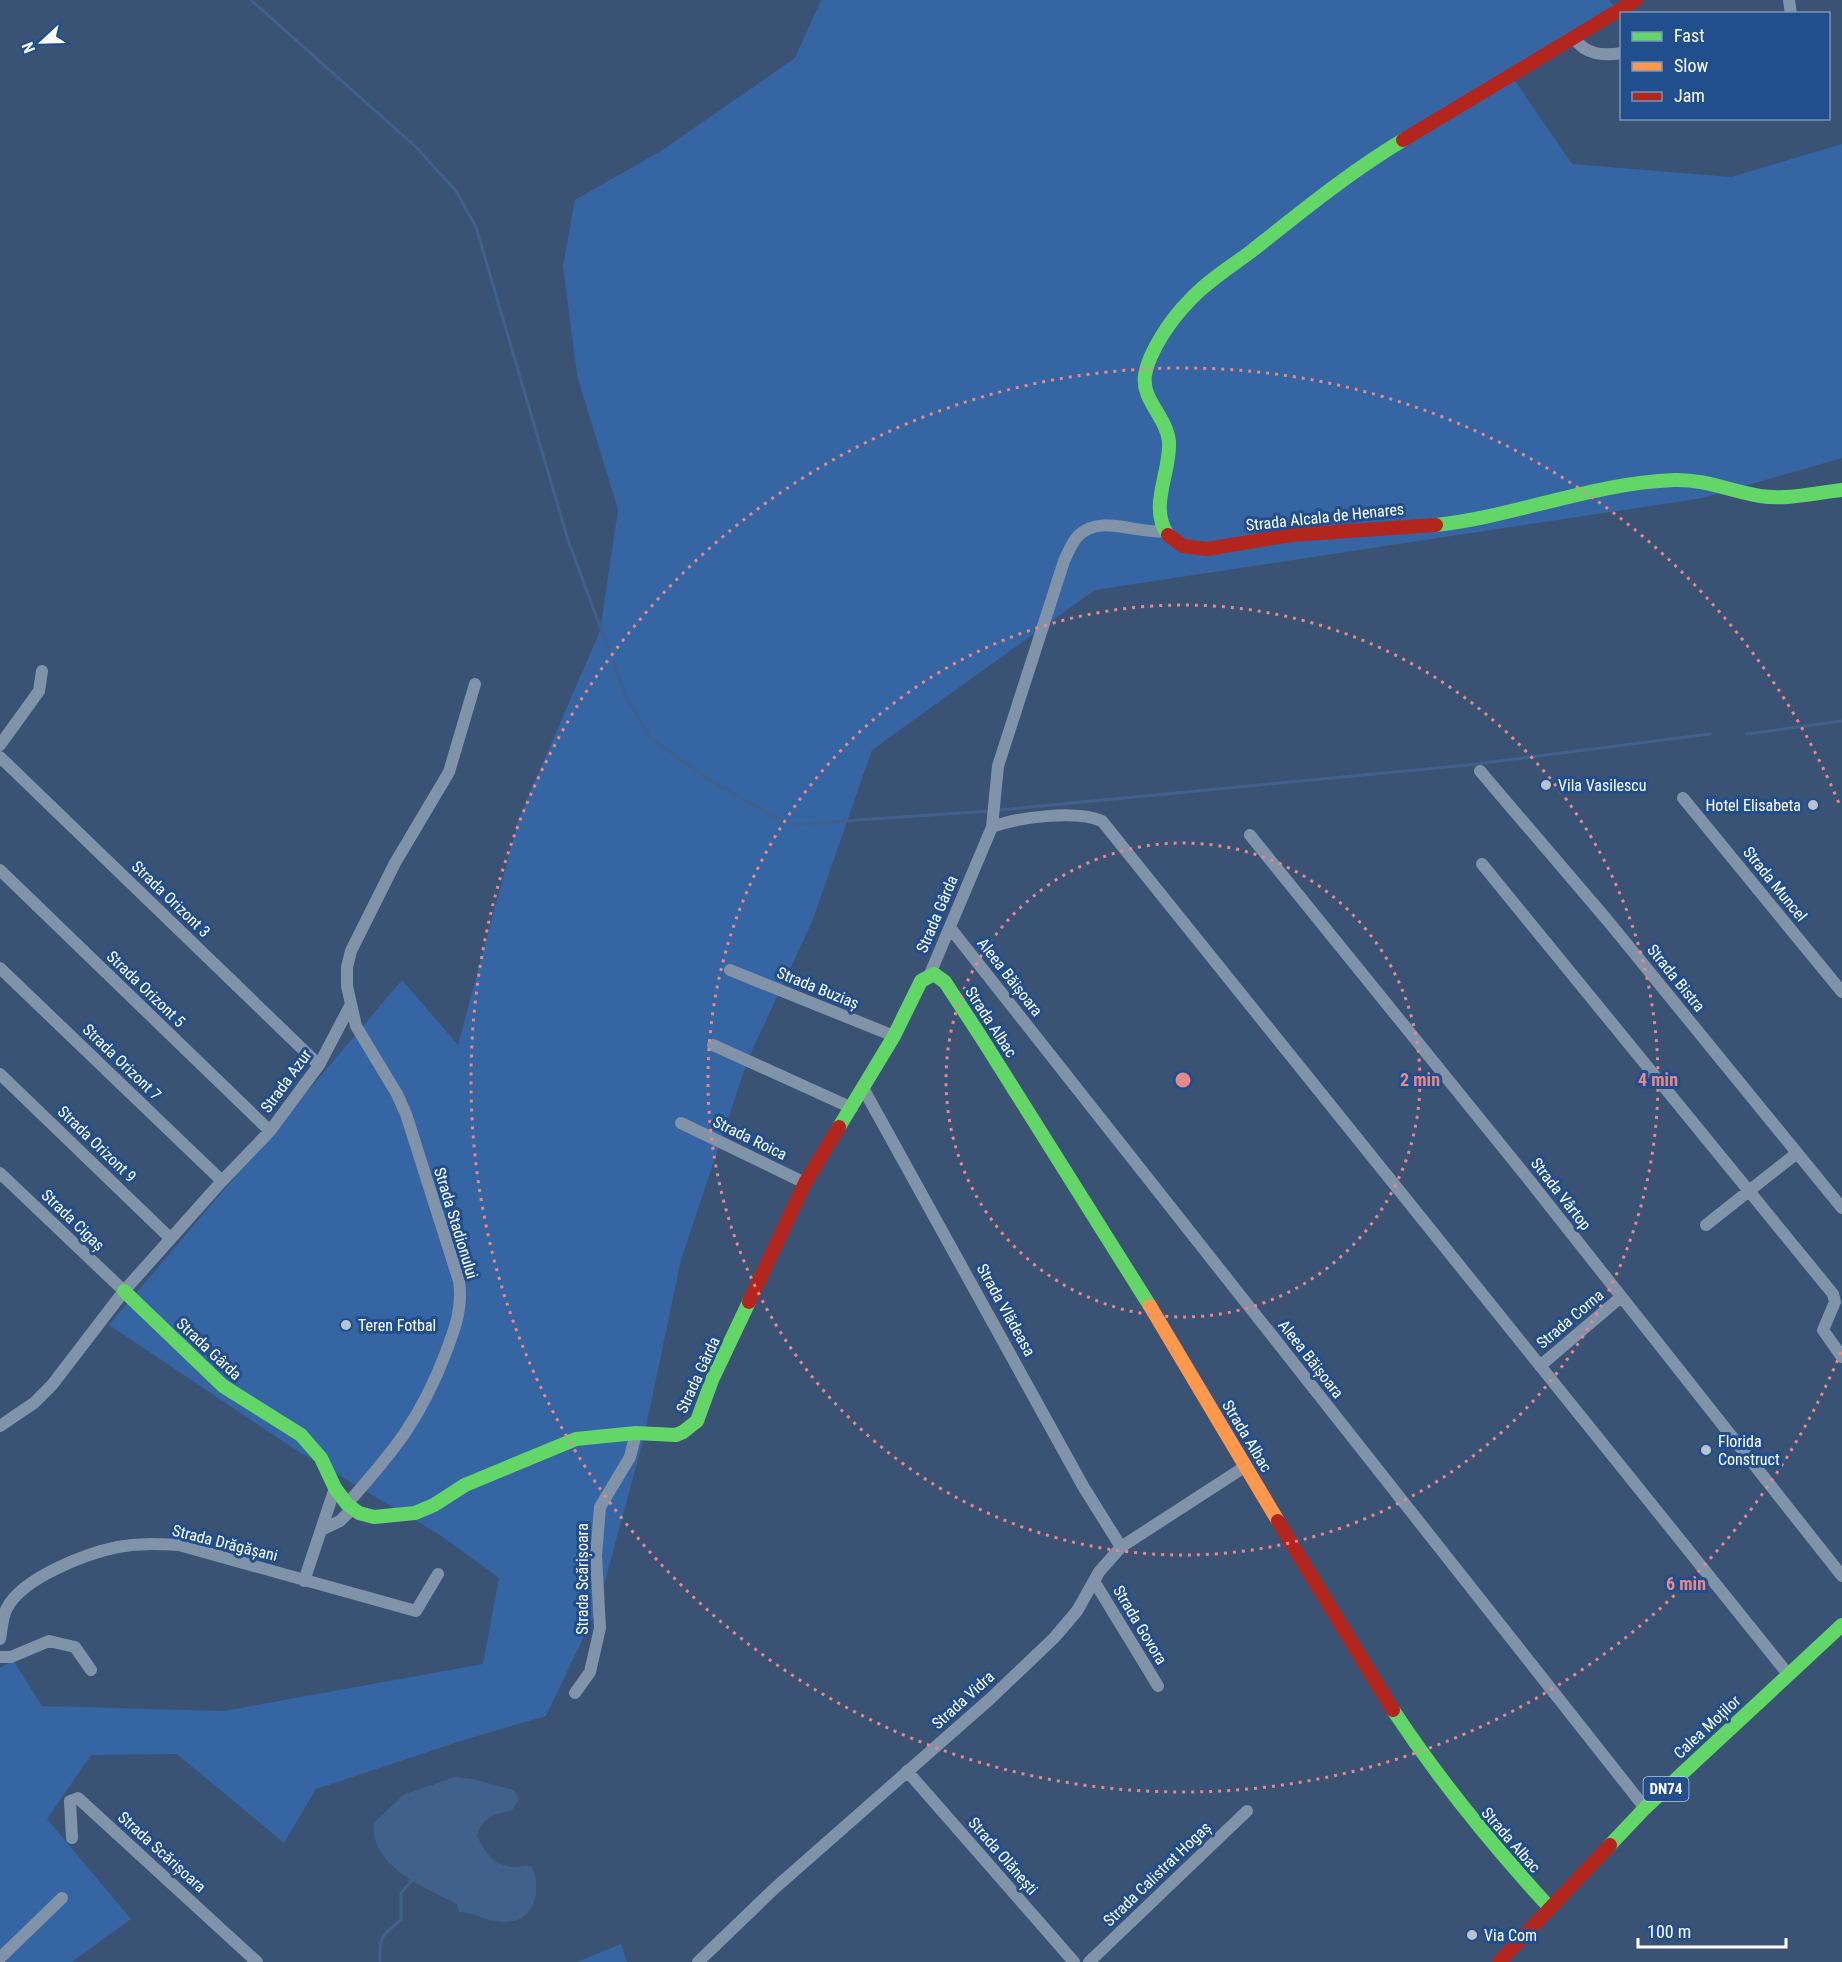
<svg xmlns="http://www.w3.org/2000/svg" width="1842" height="1962" font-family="'Roboto Condensed',sans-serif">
<rect width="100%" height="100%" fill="#3a5274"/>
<path fill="#3665a3" d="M821,0H1609L1616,7L1509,72L1572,164L1731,177L1842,144V458L1703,498L1095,590L872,750L812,922L748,1059L681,1260L643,1441L598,1607L546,1716L467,1739L316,1789L284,1843L177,1754L91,1755L47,1819L131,1919L72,1962H0V1668L13,1660L42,1706L224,1711L483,1664L499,1578L437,1533L296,1450L109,1325L402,980L458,1045L519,818L600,631L618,510L577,375L563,266L575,200L661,151L795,58Z
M621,1944L627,1962H577Z"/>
<path fill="#41618d" d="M455,1777L472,1779L514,1790L519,1799L512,1810C495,1814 482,1817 477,1836C485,1852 493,1865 512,1867C520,1868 524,1864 532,1867C544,1896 531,1928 495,1921C482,1919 472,1912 459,1912L457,1904C426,1888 369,1866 374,1823L403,1795Z"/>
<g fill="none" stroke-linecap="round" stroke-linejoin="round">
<path stroke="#41618d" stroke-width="3" d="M251,0L416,147L456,191L476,227L568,540L627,699L650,737L703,776L784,822L800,824L989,811
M1747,734L1842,721
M999,810L1468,765L1710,734
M380,1962C379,1937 381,1936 401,1920V1893L412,1880"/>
<path stroke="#8193a9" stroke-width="12" d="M1789,0L1791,14
M1574,38C1586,55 1602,56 1622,53
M0,745L39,691L42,671
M0,757L319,1065
M1480,771L1608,921L1842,1208
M1683,798L1842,992
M992,827C1018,817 1076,810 1102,821L1788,1674
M992,827L998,766L1064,561C1068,553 1072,542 1078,536C1100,513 1137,535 1165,531
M1250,835L1526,1176L1842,1576
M1482,864L1833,1294L1835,1302L1823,1330L1842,1357
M0,870L270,1131
M951,929L1645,1808
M0,968L222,1181
M730,970L894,1036
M930,974L992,827
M713,1045L852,1108
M0,1074L170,1238
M863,1088L1083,1486L1121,1547
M681,1123L805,1183
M0,1173L124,1291
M1706,1225L1797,1153
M1540,1366L1621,1297
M0,1426L34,1403L52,1385L124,1291L222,1181L270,1131L319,1065L350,1006
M347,1504C393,1452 421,1419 446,1352C455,1328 463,1308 459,1281L406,1114L397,1094L356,1026L347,986V967L351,951L395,863L449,772L475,684
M321,1530L340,1521L352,1509
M304,1581L335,1488
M1094,1581L1158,1686
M0,1639C2,1629 2,1617 7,1608C22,1578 87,1553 118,1547C138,1543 158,1544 179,1545L416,1611L438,1574
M0,1657H11L49,1641L75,1647L91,1670
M575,1693L590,1672L600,1628L596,1556L600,1507L630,1457L636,1433
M907,1771L1074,1962
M72,1838L70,1801L78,1798L257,1962
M0,1958L62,1898
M698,1962L775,1888L990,1699L1054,1638L1077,1611L1099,1572L1121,1547L1246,1466
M1089,1962L1247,1811"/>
<path stroke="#63d668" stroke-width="14" d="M1436,525C1516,516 1593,483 1674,480C1704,479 1731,491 1760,496C1787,500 1815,493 1842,490
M1168,535C1148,507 1171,472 1169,442C1167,417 1141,400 1145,375C1149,351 1172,318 1189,301C1207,281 1232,266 1253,250C1302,211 1350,172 1403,140
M839,1127L894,1036L921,981L934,974L945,982L981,1037L1150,1306
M124,1291L223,1386L301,1435L321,1458L335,1488L347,1504L359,1513L374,1517L415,1513L434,1505L465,1485L576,1439L636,1433L676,1435L683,1432L697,1421L712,1380L749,1302
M1393,1710C1440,1781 1493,1846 1550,1908
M1610,1845L1645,1808L1842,1625"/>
<path stroke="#ff974d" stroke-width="14" d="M1150,1306L1278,1521"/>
<path stroke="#b3261e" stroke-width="14" d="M1403,140L1636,0
M1168,535L1183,546L1207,549L1291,535L1436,525
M749,1302L805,1183L839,1127
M1278,1521L1393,1710
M1499,1962L1610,1845"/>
</g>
<g fill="none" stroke="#e88989" stroke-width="3" stroke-dasharray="3 6">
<circle cx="1183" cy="1080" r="237"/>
<circle cx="1183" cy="1080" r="475"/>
<path d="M1841 1352A712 712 0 1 1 1841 808"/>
</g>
<g fill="#bac2ce" stroke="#214e8d" stroke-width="2">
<circle cx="1546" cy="785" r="6"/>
<circle cx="1813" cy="805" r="6"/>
<circle cx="346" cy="1325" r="6"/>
<circle cx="1706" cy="1450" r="6"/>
<circle cx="1472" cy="1935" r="6"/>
</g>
<g text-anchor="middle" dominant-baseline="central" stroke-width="6" stroke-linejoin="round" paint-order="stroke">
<rect fill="#214e8d" stroke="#bccadd" stroke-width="1.5" x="1643.5" y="1777" width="45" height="24" rx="4.5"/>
<g font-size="15" font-weight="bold" fill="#fff">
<text x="1666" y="1789">DN74</text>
</g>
<g font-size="16" fill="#fff" stroke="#214e8d">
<text transform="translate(1325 517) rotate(-6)">Strada Alcala de Henares</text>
<text transform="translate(1775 884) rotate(51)">Strada Muncel</text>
<text transform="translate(171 899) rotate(44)">Strada Orizont 3</text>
<text transform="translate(937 914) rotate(-67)">Strada Gârda</text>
<text transform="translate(1010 977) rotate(52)">Aleea Băișoara</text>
<text transform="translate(1676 978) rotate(51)">Strada Bistra</text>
<text transform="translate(818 988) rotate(22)">Strada Buziaș</text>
<text transform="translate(146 989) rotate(44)">Strada Orizont 5</text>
<text transform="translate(991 1022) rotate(57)">Strada Albac</text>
<text transform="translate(122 1062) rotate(44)">Strada Orizont 7</text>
<text transform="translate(286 1081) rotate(-54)">Strada Azur</text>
<text transform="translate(750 1138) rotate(26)">Strada Roica</text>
<text transform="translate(97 1144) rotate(44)">Strada Orizont 9</text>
<text transform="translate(1561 1194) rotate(52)">Strada Vârtop</text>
<text transform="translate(73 1220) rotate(44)">Strada Cigaș</text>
<text transform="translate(456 1223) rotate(73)">Strada Stadionului</text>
<text transform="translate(1006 1310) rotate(61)">Strada Vlădeasa</text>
<text transform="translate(1570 1319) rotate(-40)">Strada Corna</text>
<text transform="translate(209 1349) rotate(43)">Strada Gârda</text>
<text transform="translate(1311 1359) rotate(52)">Aleea Băișoara</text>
<text transform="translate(698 1375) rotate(-65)">Strada Gârda</text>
<text transform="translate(1247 1436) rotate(59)">Strada Albac</text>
<text transform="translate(225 1543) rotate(14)">Strada Drăgășani</text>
<text transform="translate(582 1579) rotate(-90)">Strada Scărișoara</text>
<text transform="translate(1140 1625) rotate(59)">Strada Govora</text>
<text transform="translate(963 1700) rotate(-42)">Strada Vidra</text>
<text transform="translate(1707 1727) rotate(-43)">Calea Moților</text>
<text transform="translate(1511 1840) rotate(49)">Strada Albac</text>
<text transform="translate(162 1852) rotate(42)">Strada Scărișoara</text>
<text transform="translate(1003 1856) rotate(49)">Strada Olănești</text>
<text transform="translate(1157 1874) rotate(-44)">Strada Calistrat Hogaș</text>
</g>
<g font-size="16" fill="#fff" stroke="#214e8d" text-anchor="start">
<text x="1558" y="785">Vila Vasilescu</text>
<text x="1801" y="805" text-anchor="end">Hotel Elisabeta</text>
<text x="358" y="1325">Teren Fotbal</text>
<text x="1718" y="1441">Florida<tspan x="1718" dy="18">Construct</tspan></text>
<text x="1484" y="1935">Via Com</text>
</g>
</g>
<circle cx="1183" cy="1080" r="9" fill="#e88989" stroke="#214e8d" stroke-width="3"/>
<g font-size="18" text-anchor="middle" font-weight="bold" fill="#e88989" stroke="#214e8d" stroke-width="6" stroke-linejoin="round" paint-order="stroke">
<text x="1420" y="1086">2 min</text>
<text x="1658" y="1086">4 min</text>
<text x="1686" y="1590">6 min</text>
</g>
<rect x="1620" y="12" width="210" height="108" fill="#214e8d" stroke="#7a95bb" stroke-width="1.5"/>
<rect x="1632" y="32" width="30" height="9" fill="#63d668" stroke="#7a95bb" stroke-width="1.5"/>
<text x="1674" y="42" font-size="18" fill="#ffffff">Fast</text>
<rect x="1632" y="62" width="30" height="9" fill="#ff974d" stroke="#7a95bb" stroke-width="1.5"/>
<text x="1674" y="72" font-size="18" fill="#ffffff">Slow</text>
<rect x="1632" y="92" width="30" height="9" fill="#b3261e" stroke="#7a95bb" stroke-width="1.5"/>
<text x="1674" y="102" font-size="18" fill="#ffffff">Jam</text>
<g transform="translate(42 42) rotate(248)" stroke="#214e8d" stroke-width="4.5" paint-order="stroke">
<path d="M0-4.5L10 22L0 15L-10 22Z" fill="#ffffff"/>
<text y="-9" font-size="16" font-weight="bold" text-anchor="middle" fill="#ffffff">N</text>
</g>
<path d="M1638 1938v9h148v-9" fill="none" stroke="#ffffff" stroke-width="3"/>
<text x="1647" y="1938" font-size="18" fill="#ffffff" stroke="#214e8d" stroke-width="4.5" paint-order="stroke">100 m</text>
</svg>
